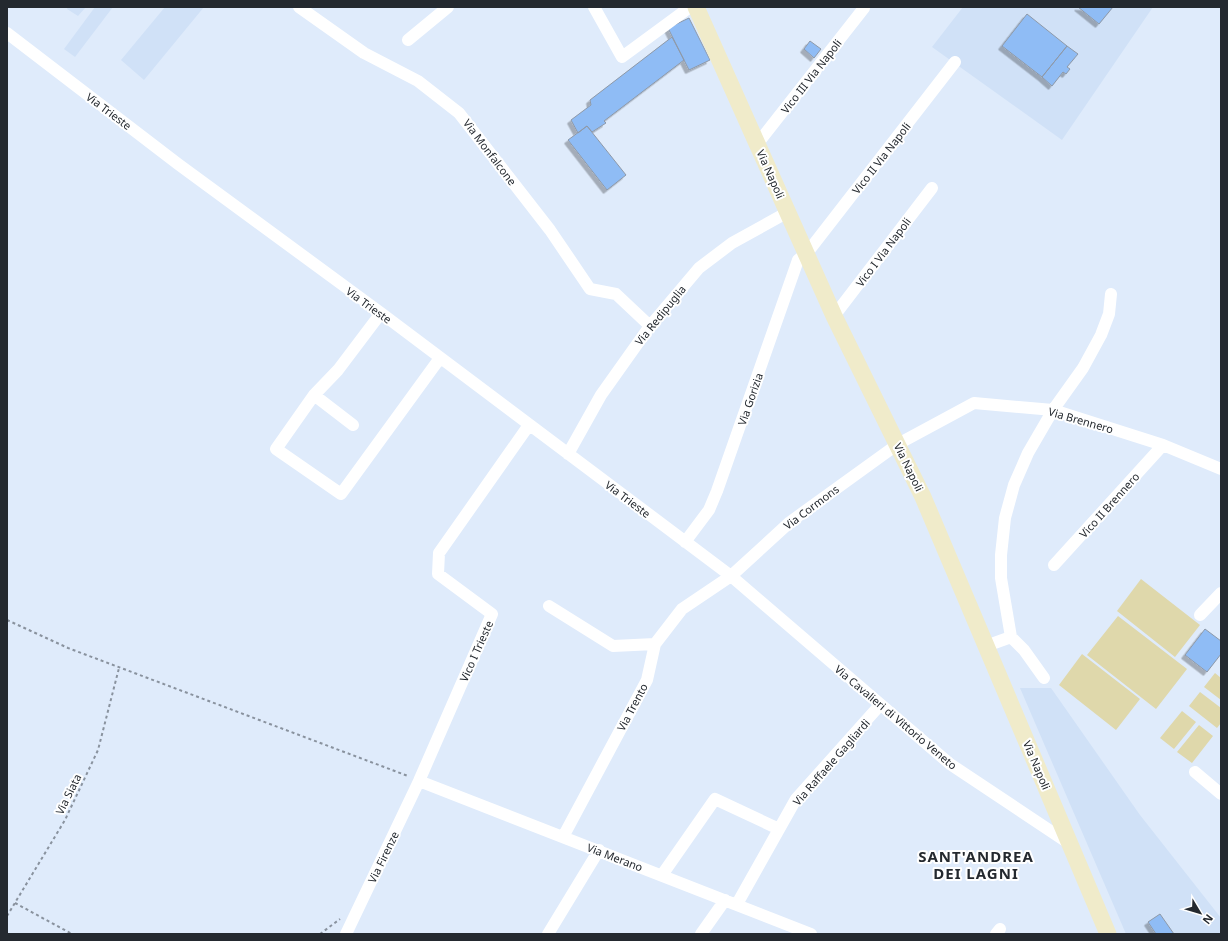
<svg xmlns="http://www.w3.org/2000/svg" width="1228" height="941" font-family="'Noto Sans',sans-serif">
<defs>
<filter id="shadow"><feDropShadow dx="-3.5" dy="3.5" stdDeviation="0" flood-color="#0004"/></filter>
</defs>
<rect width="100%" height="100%" fill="#dfebfb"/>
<path fill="#d0e1f7" d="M68,7H86L78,16L67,9Z
M95,7H113L75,57L64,49Z
M165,7H204L144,80L121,60Z
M963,7H1153L1062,140L932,47Z
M1020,688H1051L1140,815L1221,918V934H1126Z"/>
<path fill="#dfd8ab" d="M1141,579L1200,625L1175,657L1117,611Z
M1118,616L1187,669L1156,709L1087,655Z
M1082,654L1140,699L1116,730L1059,685Z
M1215,673L1221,678V700L1204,687Z
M1200,692L1221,708V723L1217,728L1189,706Z
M1182,711L1196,722L1174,749L1160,738Z
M1199,725L1213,736L1192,763L1177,752Z"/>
<path fill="#8fbcf5" stroke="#8e99a8" filter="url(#shadow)" d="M1078,7H1113L1099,24Z
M1027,14L1067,46L1042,77L1002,46Z
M689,18L710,60L689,70L668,28Z
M672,37L684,60L604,121L606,123L592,132L587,126L578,133L571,120L591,105L590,100Z
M810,41L821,49L814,58L804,49Z
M1067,46L1078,54L1067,67L1070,69L1066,74L1063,72L1052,86L1042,77Z
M587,126L626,175L607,190L568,140Z
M1205,629L1221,641V654L1207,672L1185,655Z
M1160,914L1174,934H1156L1148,922Z"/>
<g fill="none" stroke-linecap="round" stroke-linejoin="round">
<path stroke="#89929e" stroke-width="2" stroke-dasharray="3 3" stroke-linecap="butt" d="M7,620L68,648L408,776
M15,903L72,934
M7,916L65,820L98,750L119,668
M320,934L340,919"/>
<path stroke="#fff" stroke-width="12" d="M299,7L364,53L418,81L459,113L550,230L590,289L616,294L650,326
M594,7L622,57L690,7
M7,33L178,164L381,313L731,576L950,764L1070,844
M408,40L448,7
M758,143L864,8
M381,313L338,370L314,395L276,449L341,494L440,358
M834,316L932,188
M314,395L353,425
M568,454L601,395L650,326L699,268L732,243L788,212
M685,542L709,510L717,491L798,260L807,253L955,62
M1054,565L1163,445
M549,606L613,646L655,644
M1200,615L1221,593
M986,646L1011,637
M1044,678L1024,650L1011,637L1001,578V555L1005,518L1014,485L1028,453L1053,410L1083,368L1101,335L1109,314L1111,294
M1195,772L1221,794
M419,781L811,934
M563,837L647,680L655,644L682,609L731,576L790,522L898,444L974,403L1053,410L1163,445L1221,469
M662,875L715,799L779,829
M737,904L796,799L880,705
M346,934L419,781L492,614L438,574L439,553L529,425
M548,934L599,850
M701,934L725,900
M996,934L1000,929"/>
<path stroke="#f0ebca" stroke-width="17" d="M696,7L834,316L923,497L1108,934"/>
</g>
<g text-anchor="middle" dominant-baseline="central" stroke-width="4" stroke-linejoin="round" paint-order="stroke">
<g font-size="11" fill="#24292f" stroke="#fff">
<text transform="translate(811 76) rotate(-52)">Vico III Via Napoli</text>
<text transform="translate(109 111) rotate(37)">Via Trieste</text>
<text transform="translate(490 152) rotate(53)">Via Monfalcone</text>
<text transform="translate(881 158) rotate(-52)">Vico II Via Napoli</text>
<text transform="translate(771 174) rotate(66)">Via Napoli</text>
<text transform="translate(883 252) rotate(-53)">Vico I Via Napoli</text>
<text transform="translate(369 305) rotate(36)">Via Trieste</text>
<text transform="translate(660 315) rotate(-51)">Via Redipuglia</text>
<text transform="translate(750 399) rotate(-71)">Via Gorizia</text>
<text transform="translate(1081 420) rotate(16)">Via Brennero</text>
<text transform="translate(909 467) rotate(64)">Via Napoli</text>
<text transform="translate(628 499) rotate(37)">Via Trieste</text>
<text transform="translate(1109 505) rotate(-48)">Vico II Brennero</text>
<text transform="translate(811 507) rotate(-37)">Via Cormons</text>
<text transform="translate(476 651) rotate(-66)">Vico I Trieste</text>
<text transform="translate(632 707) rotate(-62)">Via Trento</text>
<text transform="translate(896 717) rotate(40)">Via Cavalieri di Vittorio Veneto</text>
<text transform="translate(831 762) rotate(-49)">Via Raffaele Gagliardi</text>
<text transform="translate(1037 765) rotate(67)">Via Napoli</text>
<text transform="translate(68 794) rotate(-64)">Via Siata</text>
<text transform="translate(383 857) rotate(-64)">Via Firenze</text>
<text transform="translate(615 857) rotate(21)">Via Merano</text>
</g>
<g font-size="15" font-weight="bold" letter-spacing="1" fill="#24292f" stroke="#fff">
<text x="976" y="856">SANT'ANDREA<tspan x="976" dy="17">DEI LAGNI</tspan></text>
</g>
</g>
<rect width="1228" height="941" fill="none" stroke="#24292f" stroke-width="16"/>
<g transform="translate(1200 913) rotate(128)" stroke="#ffffff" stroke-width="3" paint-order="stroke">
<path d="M0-3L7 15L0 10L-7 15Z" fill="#24292f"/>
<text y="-6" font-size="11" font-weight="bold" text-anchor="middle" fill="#24292f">N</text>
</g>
</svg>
